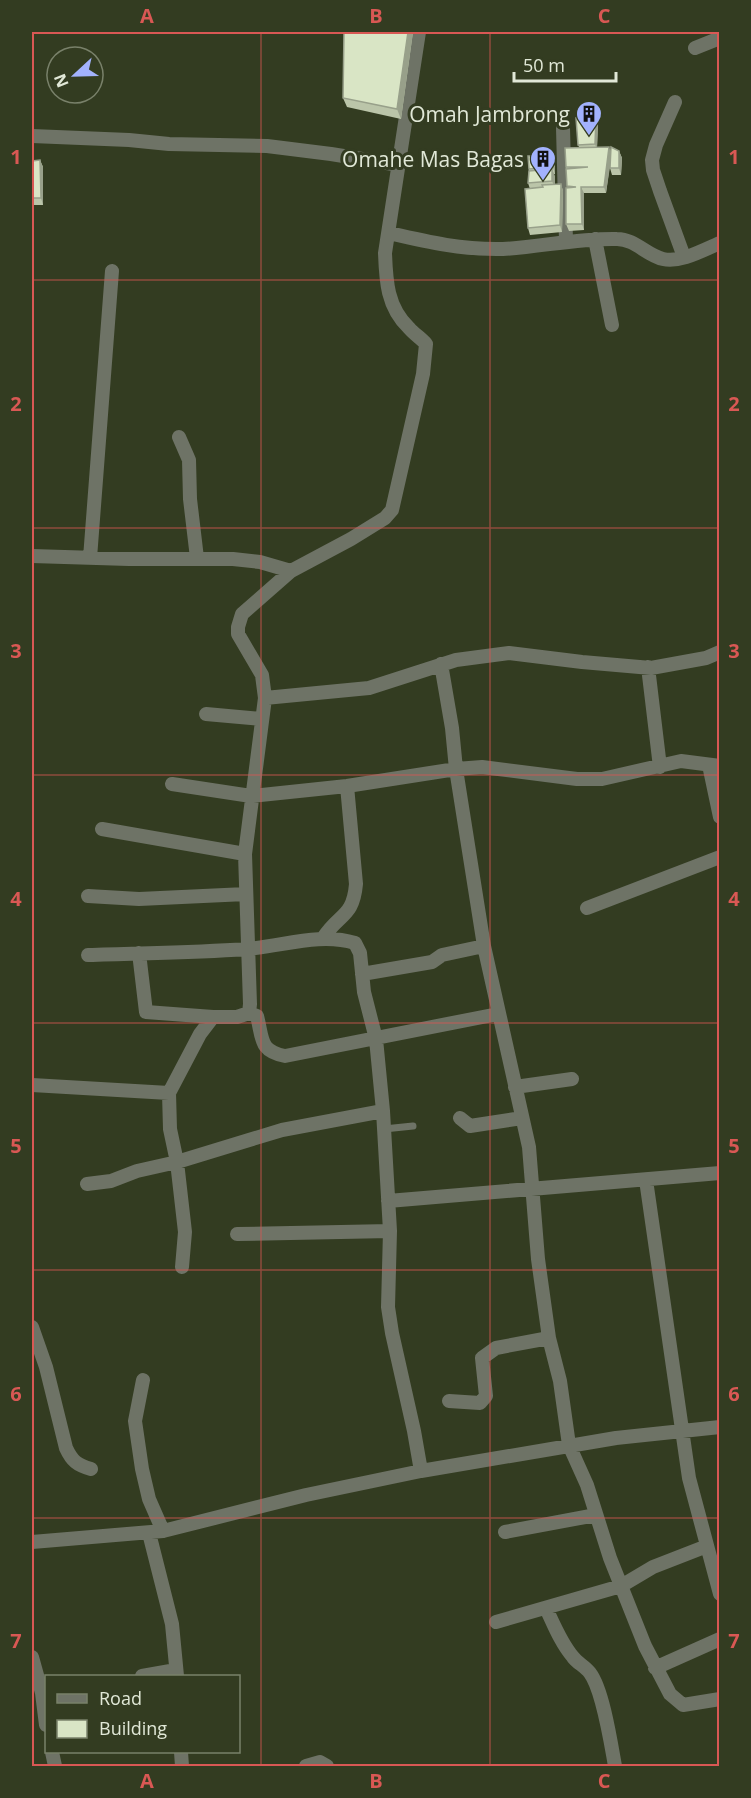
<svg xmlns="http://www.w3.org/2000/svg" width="751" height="1798" font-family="'Open Sans',sans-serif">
<rect width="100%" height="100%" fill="#333c21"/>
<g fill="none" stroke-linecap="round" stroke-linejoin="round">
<path stroke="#6e7366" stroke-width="7" d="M384,1129L413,1126"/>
<path stroke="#6e7366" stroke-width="14" d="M695,48L720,38
M675,102L656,145L652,160L653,170L660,191L684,257
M563,128L566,241
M32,136L129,140L169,144L267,146L331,154L399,165
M389,233C428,242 462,250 503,249C541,247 578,238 617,239C635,239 646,255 663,259C681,263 703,250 720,243
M595,239L612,325
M179,437L189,460L190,499L197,558
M32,556L129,559H233L260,562L291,571
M90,558L112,271
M441,664L452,728L456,769L484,946L529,1147L538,1259L549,1338L560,1381L569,1445L587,1485L610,1558L645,1646L670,1694L683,1705L720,1699
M648,667L660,767
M265,698L369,688L456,660L509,653L582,662L651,668L706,658L720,652
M206,714L262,719
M709,765L720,817
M172,784L251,796L347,786L456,769L482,767L577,779H602L681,761L720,766
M102,829L245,854
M88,896L139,899L246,894
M587,908L720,857
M323,938C339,913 353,918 356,884L347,786
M139,953L146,1012L213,1017
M88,955C140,953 193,953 245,949C281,947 319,932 355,943L360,953L364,992L376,1039L383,1111L390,1231L388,1307L392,1333L414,1431L421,1471
M362,974L432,962L442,955L484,946
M249,1013L257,1016C263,1039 259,1051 285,1056L498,1014
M32,1085L169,1093
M515,1087L572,1079
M460,1118L470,1126L522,1118
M646,1180L689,1478L720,1594
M87,1184L111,1181L137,1171L177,1162L282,1130L383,1111
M388,1201L720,1173
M237,1234L390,1231
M182,1267L185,1232L177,1162L170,1129L169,1093L200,1034L213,1017H237L249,1013L250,1004L245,854L265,698L262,675L238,634V627L242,614L291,571L351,539L385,518L392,510L423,374L426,344C421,338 414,334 409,328C387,307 386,281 385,253L419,32
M32,1327L46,1367L66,1448C72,1461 77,1465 91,1469
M143,1380L135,1421L142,1469L149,1499L163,1531
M449,1401L480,1403L486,1396L482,1358L496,1348L549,1338
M505,1532L596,1515
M149,1533L172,1624L177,1676
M32,1542L163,1531L306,1495L421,1471L616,1438L720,1427
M546,1608C554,1625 561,1643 573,1657C577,1663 585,1666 590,1673C603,1690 611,1744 615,1766
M496,1622L621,1586L653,1567L707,1546
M32,1657L42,1693H46
M655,1668L720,1639
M142,1676L176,1670
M42,1693L46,1725
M52,1752L55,1766
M181,1752L182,1766
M306,1766L320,1762L327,1766"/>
</g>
<path fill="#bbc5a9" d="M413,32L401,119L347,107L343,98Z
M598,123L597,147L611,152L619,151L622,158L621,175H612L610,168V164L606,193H584V230L569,231L566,224L568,188L566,167L579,147L578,145Z
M553,156L555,162V174H554L555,185L561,184L563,191L562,232L530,235L528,228L530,189L528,183L529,169Z
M40,160L43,167V205H32V161Z"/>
<path fill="#98a08a" d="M408,32H413L401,119L397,109Z
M596,116L598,123L597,150L595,144Z
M609,147L612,154L606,193L604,187Z
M619,151L622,158L621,175L619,168Z
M553,156L555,162V174L553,167Z
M40,160L43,167V205L41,198Z
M552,169L555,176V188L552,181Z
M561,184L563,191L562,232L560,225Z
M581,187L584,193V230L582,224Z"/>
<path fill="#d9e5c5" stroke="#98a08a" stroke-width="1.5" d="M344,32H408L397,109L343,98Z
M596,116L595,144L578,145L576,118Z
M609,147L604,187H581L582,224H566V188L576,187L567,186L566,169L588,167H566L565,148Z
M611,147L619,151V168H610Z
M528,156H553V167L529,169Z
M40,160L41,198H32V161Z
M552,169V181L528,183L529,171Z
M561,184L560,225L528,228L525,189L543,187L542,185Z"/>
<path fill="none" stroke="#d95854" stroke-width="1.5" stroke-opacity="0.55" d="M261,32V1766M490,32V1766M32,280H720M32,528H720M32,775H720M32,1023H720M32,1270H720M32,1518H720"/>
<defs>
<symbol id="building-pin" viewBox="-11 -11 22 30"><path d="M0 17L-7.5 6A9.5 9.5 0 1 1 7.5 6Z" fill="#a2b2fd" stroke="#333c21"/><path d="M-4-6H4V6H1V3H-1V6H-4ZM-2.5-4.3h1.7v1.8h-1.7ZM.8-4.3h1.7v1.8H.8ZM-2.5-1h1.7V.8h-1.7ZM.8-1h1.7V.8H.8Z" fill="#111"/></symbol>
</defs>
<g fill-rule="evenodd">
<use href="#building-pin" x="574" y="99" width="30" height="40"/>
<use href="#building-pin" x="528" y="144" width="30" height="40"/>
</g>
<g text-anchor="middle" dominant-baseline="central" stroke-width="6" stroke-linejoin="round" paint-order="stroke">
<g font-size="21" fill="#e1e8d7" stroke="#333c21" text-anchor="end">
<text x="570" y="114">Omah Jambrong</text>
<text x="524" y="159">Omahe Mas Bagas</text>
</g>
</g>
<rect width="751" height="1798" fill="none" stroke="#333c21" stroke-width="66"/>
<rect x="45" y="1675" width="195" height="78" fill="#333c21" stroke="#79816a" stroke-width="1.5"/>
<rect x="57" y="1694" width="30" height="9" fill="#6e7366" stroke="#79816a" stroke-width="1.5"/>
<text x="99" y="1705" font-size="18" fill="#e1e8d7">Road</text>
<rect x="57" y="1720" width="30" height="18" fill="#d9e5c5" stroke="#79816a" stroke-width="1.5"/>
<text x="99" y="1735" font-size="18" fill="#e1e8d7">Building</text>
<g transform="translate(75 75) rotate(248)"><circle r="28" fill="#333c21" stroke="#79816a" stroke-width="1.5"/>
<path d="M0-4.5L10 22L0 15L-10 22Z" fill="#a2b2fd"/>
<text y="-9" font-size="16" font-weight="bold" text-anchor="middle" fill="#e1e8d7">N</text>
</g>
<path d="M514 72v9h102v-9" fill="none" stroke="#e1e8d7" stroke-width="3"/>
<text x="523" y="72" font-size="18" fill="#e1e8d7" stroke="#333c21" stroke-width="4.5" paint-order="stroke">50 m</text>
<rect x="33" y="33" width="685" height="1732" fill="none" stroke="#d95854" stroke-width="2"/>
<g font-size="20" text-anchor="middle" font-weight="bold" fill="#d95854">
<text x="147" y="23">A</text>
<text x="376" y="23">B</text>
<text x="604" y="23">C</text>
<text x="16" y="164">1</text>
<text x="734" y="164">1</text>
<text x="16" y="411">2</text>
<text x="734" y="411">2</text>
<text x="16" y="658">3</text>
<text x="734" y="658">3</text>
<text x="16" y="906">4</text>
<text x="734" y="906">4</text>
<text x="16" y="1153">5</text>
<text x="734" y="1153">5</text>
<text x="16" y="1401">6</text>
<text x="734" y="1401">6</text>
<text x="16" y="1648">7</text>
<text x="734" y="1648">7</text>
<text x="147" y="1788">A</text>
<text x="376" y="1788">B</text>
<text x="604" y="1788">C</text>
</g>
</svg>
